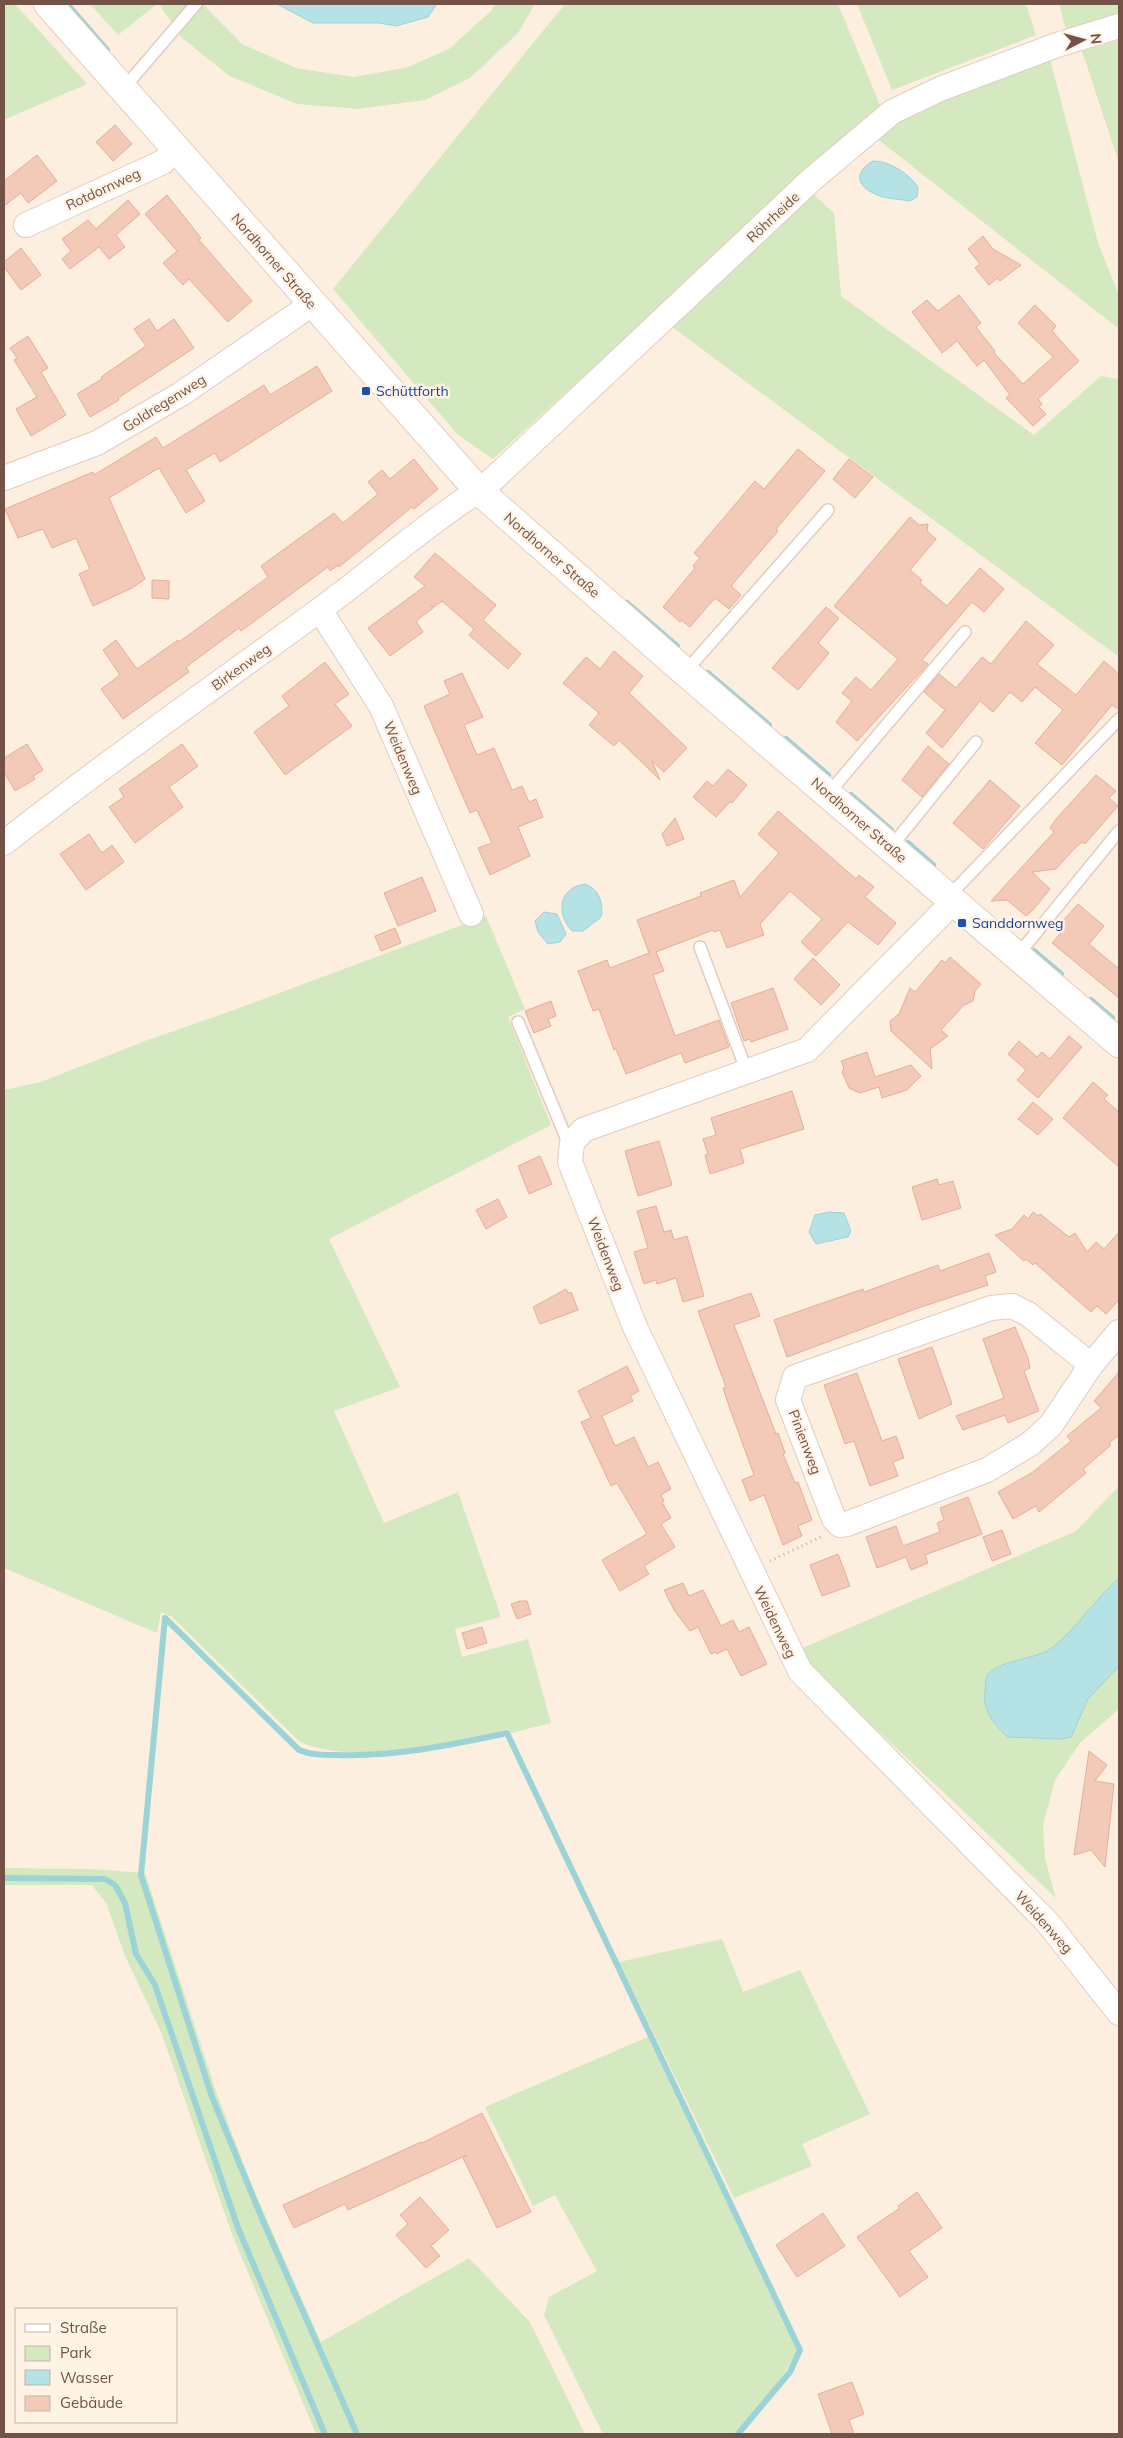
<svg xmlns="http://www.w3.org/2000/svg" width="1123" height="2438" font-family="Mulish,sans-serif">
<rect width="100%" height="100%" fill="#fcefe0"/>
<path fill="#d4e9bf" d="M4,4H15L87,84L4,120Z
M90,4H157L118,35Z
M159,4H204L211,13L242,44L296,68L354,77L408,67L449,49L491,11L495,4H535L518,33L470,78L425,100L358,109L297,104L228,75L181,37Z
M565,4H838L880,105L493,459L458,435L333,289Z
M857,4H1026L1036,35L892,90Z
M1059,4H1119V14L1066,30Z
M1119,40V163L1082,51Z
M1050,59L1098,243L1119,295V329L875,137L896,119L944,98Z
M811,192L834,213L841,296L1034,435L1101,376L1119,379V657L668,324Z
M486,916L525,1009L508,1017L551,1125L329,1239L400,1387L334,1411L384,1523L458,1492L501,1617L455,1629L462,1657L528,1639L551,1723L511,1733L509,1729C454,1743 352,1766 300,1742L172,1617L161,1612L157,1633L4,1568V1090L41,1082L145,1041L231,1011Z
M1119,1486V1709L1080,1743L1055,1780L1043,1825L1045,1859L1056,1898L812,1669L800,1649L1076,1531Z
M4,1868L90,1869L145,1873L217,2094L252,2186L321,2342L469,2258L530,2322L585,2434H316L233,2237L161,2032L126,1958L106,1903L92,1885H4Z
M722,1939L743,1992L800,1970L870,2114L802,2144L812,2166L734,2198L619,1962Z
M648,2037L797,2350C782,2383 758,2409 734,2434H603L544,2315L549,2297L597,2271L555,2195L533,2206L485,2107Z"/>
<path fill="#b5e2e5" stroke="#9bd3d7" d="M277,4H437L428,17L396,26L379,23H313Z
M873,161C890,161 909,174 918,187L917,197L910,201C899,199 885,199 875,194C855,185 855,171 873,161Z
M585,884C599,889 604,903 601,917L583,931H572C556,914 558,888 585,884Z
M544,912L557,914L566,934L560,942L548,944L538,932L535,921Z
M829,1212L844,1213L851,1231L848,1237L816,1244L809,1232L815,1215Z
M1119,1578V1666L1088,1699L1071,1737L1061,1739L1008,1737C995,1726 982,1710 985,1692C986,1687 985,1680 987,1676C998,1659 1038,1660 1053,1647C1078,1627 1095,1599 1119,1578Z"/>
<g fill="none" stroke-linecap="round" stroke-linejoin="round">
<path stroke="#9bd3d7" stroke-width="6" d="M67,4L107,50
M627,603L677,646
M708,673L769,725
M786,739L828,775
M851,795L891,830
M908,843L933,865
M1034,951L1061,974
M1091,1000L1112,1018
M165,1618L299,1750C311,1755 324,1755 337,1755C394,1757 451,1745 507,1733L800,2350L790,2372L738,2434
M165,1618L141,1875L212,2097L263,2221L357,2434
M4,1878L105,1879L115,1885L125,1903L136,1954L155,1985L238,2228L325,2434"/>
</g>
<path fill="#f2cab7" stroke="#e5ae98" d="M115,125L132,144L113,161L96,142Z
M37,155L57,181L28,203L21,193L4,206V181Z
M167,195L201,238L199,240L252,301L228,322L189,279L183,285L163,263L177,251L145,214Z
M128,200L140,214L116,235L125,247L109,259L99,247L70,269L62,259L71,251L62,239L88,220L96,229Z
M983,236L993,249L1021,265L1000,281L997,278L989,285L975,268L980,264L968,249Z
M21,248L41,275L21,290L4,267V262Z
M959,295L981,323L976,327L995,351L994,353L1023,384L1053,357L1018,323L1035,305L1056,326L1052,331L1079,361L1038,399L1042,404L1039,407L1046,414L1033,426L1006,398L1010,395L984,360L977,366L957,341L942,353L912,312L927,300L938,311Z
M149,319L157,331L174,319L194,348L118,398L119,400L90,417L77,394L102,379L101,377L146,346L134,329Z
M28,336L48,368L41,372L66,415L31,436L16,409L37,397L14,360L17,358L10,348Z
M317,366L332,391L220,462L215,453L186,470L205,501L186,513L159,468L109,498L145,579L132,588L93,606L79,574L90,569L76,538L52,548L43,529L18,538L5,509L93,472L94,475L156,437L163,448L264,385L270,395Z
M798,449L825,471L776,529L778,531L731,586L741,595L729,609L715,598L690,627L681,620L680,622L663,607L695,568L693,566L700,558L694,553L755,481L764,489Z
M414,459L438,489L414,509L412,507L339,567L338,565L330,571L328,567L241,631L239,628L186,667L189,672L123,719L101,689L120,675L103,650L116,640L137,669L178,640L179,642L268,577L261,566L334,513L343,523L378,494L368,482L382,470L390,479Z
M849,459L873,477L855,498L833,479Z
M910,517L919,525L928,524L927,531L936,539L910,570L922,580L920,583L947,606L980,568L1004,589L984,612L972,602L922,660L928,664L857,741L836,722L852,701L842,693L856,677L871,690L898,659L834,606Z
M435,553L496,605L483,620L521,654L508,669L469,635L474,629L442,601L434,607L431,605L433,608L416,621L423,632L390,656L368,628L425,586L414,577Z
M152,580L169,581V599L152,598Z
M826,607L839,618L818,643L829,653L798,690L772,668Z
M1026,621L1054,645L1037,664L1076,695L1104,661L1119,674V709L1112,705L1062,765L1035,743L1063,710L1035,687L1022,702L1010,692L993,712L980,701L942,748L926,733L945,710L924,692L939,674L956,688L982,657L991,664Z
M614,651L643,676L629,693L687,748L664,772L652,761L660,780L619,740L614,746L589,725L599,713L563,683L586,657L600,669Z
M325,662L349,694L335,704L352,726L285,775L254,732L289,706L282,696Z
M462,673L483,717L464,725L477,755L494,748L512,790L522,786L529,802L536,799L543,817L518,827L530,856L490,875L478,848L492,843L477,810L470,813L424,706L450,694L444,681Z
M27,744L43,770L33,776L35,779L15,791L4,772V758Z
M182,744L198,766L169,787L183,807L135,843L109,807L124,797L119,789Z
M928,746L949,764L922,797L902,780Z
M728,769L747,785L732,803L730,802L716,817L693,797L707,781L713,786Z
M1096,775L1116,791L1109,798L1118,806L1085,844L1082,842L1074,849L1056,869L1032,872L1050,889L1032,911L1026,916L1007,900L991,901L1054,832L1050,828L1056,819Z
M990,780L1020,806L983,849L953,823Z
M778,811L856,879L859,875L874,887L865,897L896,923L878,945L848,922L816,956L801,942L822,919L790,891L760,924L764,935L727,948L720,930L714,932L713,930L656,952L664,971L653,975L675,1036L719,1020L729,1047L685,1063L681,1053L626,1074L616,1049L614,1050L599,1009L593,1011L578,971L607,960L610,968L649,953L637,920L701,896L700,893L734,880L740,897L779,853L758,834Z
M675,818L684,839L667,846L662,834Z
M89,834L102,853L112,845L124,862L86,890L60,854Z
M422,877L436,911L398,926L384,893Z
M1078,904L1104,926L1089,944L1119,969V998L1052,943L1065,928L1060,924Z
M395,928L401,943L381,951L375,936Z
M950,957L981,984L975,991L973,1001L964,1005L941,1030L948,1036L930,1049L932,1069L891,1031L890,1021L899,1014L910,988L915,992L942,960L945,963Z
M813,958L840,985L821,1005L794,979Z
M773,988L788,1029L751,1042L750,1039L744,1041L731,1003Z
M551,1001L556,1016L548,1019L551,1026L534,1033L525,1011Z
M1069,1036L1082,1047L1038,1098L1017,1080L1026,1070L1008,1054L1019,1041L1037,1057L1042,1052L1050,1059Z
M867,1052L875,1077L911,1065L921,1076L907,1090L882,1098L879,1087L860,1093L849,1088L842,1072L844,1068L841,1061Z
M1093,1082L1108,1095L1104,1099L1119,1112V1167L1063,1118Z
M792,1091L804,1129L740,1149L744,1163L710,1174L705,1155L708,1154L703,1139L716,1135L711,1118Z
M1033,1102L1053,1119L1038,1135L1018,1119Z
M659,1141L672,1185L638,1196L625,1151Z
M540,1156L552,1184L529,1194L518,1166Z
M937,1179L939,1185L953,1181L961,1208L922,1220L912,1187Z
M498,1199L507,1217L486,1229L476,1210Z
M656,1206L664,1232L671,1230L674,1240L687,1236L704,1296L683,1302L676,1278L657,1284L656,1280L644,1284L634,1252L648,1248L637,1211Z
M1033,1212L1038,1216L1040,1214L1069,1237L1075,1233L1087,1252L1096,1242L1104,1249L1119,1232V1300L1106,1314L1097,1306L1091,1312L1035,1263L1033,1265L1026,1259L1024,1261L995,1235L1012,1229L1024,1215L1028,1219Z
M989,1253L996,1272L985,1276L988,1285L918,1308L787,1357L774,1320L863,1289L864,1292L938,1265L940,1271Z
M566,1289L568,1293L571,1292L578,1310L540,1324L533,1307Z
M751,1293L760,1316L734,1325L776,1434L778,1433L785,1453L783,1454L795,1483L798,1482L812,1520L798,1526L802,1536L783,1545L764,1495L750,1501L742,1480L754,1475L730,1409L723,1388L726,1387L698,1311Z
M1015,1327L1028,1358L1030,1368L1024,1371L1039,1411L1008,1423L1005,1415L963,1430L956,1416L1004,1398L983,1339Z
M932,1347L952,1404L919,1419L898,1359Z
M627,1366L639,1391L630,1396L633,1401L602,1416L615,1446L634,1437L648,1467L658,1462L671,1489L661,1495L664,1501L662,1502L671,1518L661,1524L675,1547L644,1566L649,1574L620,1591L602,1560L647,1534L617,1483L611,1486L581,1422L591,1418L578,1391Z
M1119,1372V1435L1109,1443L1111,1445L1083,1469L1086,1473L1039,1512L1036,1506L1013,1519L998,1492L1033,1472L1071,1441L1067,1436L1101,1408L1094,1401Z
M857,1373L882,1441L896,1436L904,1458L893,1462L898,1476L870,1486L854,1441L845,1444L824,1385Z
M968,1497L982,1534L925,1555L928,1563L911,1570L906,1557L877,1568L866,1537L896,1526L903,1546L940,1532L937,1523L944,1520L940,1508Z
M1002,1530L1011,1554L992,1561L983,1537Z
M838,1554L850,1586L822,1596L810,1565Z
M683,1583L689,1596L703,1590L721,1626L733,1620L739,1632L749,1627L767,1664L741,1676L727,1649L717,1654L716,1652L711,1654L698,1627L690,1631L674,1610L664,1590Z
M520,1601H527L531,1614L517,1619L511,1604Z
M482,1627L487,1643L467,1649L462,1633Z
M1089,1751L1107,1765L1095,1781L1114,1784L1105,1867L1091,1850L1074,1855Z
M482,2113L531,2212L497,2228L463,2158L467,2155L348,2210L345,2204L294,2228L283,2205L421,2142L422,2143Z
M917,2192L942,2228L909,2251L928,2277L900,2297L857,2237L900,2208L898,2206Z
M420,2197L449,2230L431,2246L440,2256L426,2268L396,2235L408,2224L400,2215Z
M823,2213L845,2246L797,2277L776,2245Z
M852,2382L864,2414L849,2420L854,2434H832L818,2394Z"/>
<g fill="none" stroke-linecap="round" stroke-linejoin="round">
<defs>
<path id="lane" d="M123,89L196,4
M685,672L828,510
M828,794L965,632
M891,847L976,742
M948,897L1119,719
M700,947L747,1072
M1017,956L1119,831
M518,1022L567,1140L572,1143"/>
<path id="street" d="M26,225L163,162L176,149
M4,478L97,443L181,394L299,313L310,302
M320,610L381,706L471,914
M4,843C106,763 212,688 317,612C374,570 427,523 487,485L810,181L892,112L940,89L1057,45L1119,26
M953,902L807,1050L583,1130L572,1143L570,1162L635,1327L800,1671L1048,1923L1119,2013
M1091,1365L1028,1314L1012,1306L991,1308L795,1377L788,1400L834,1519L840,1525L847,1524L987,1470L1030,1444L1051,1425L1091,1365L1119,1332"/>
<path id="secondary" d="M48,4L478,490L685,672L1119,1043"/>
</defs>
<use href="#lane" stroke="#e2ccbf" stroke-width="14"/>
<use href="#street" stroke="#e2ccbf" stroke-width="26"/>
<use href="#secondary" stroke="#e7ccbc" stroke-width="30"/>
<path stroke="#d6ad9b" stroke-width="3" stroke-dasharray="1 4" stroke-linecap="butt" d="M770,1561L821,1537"/>
<use href="#lane" stroke="#fff" stroke-width="11"/>
<use href="#street" stroke="#fff" stroke-width="24"/>
<use href="#secondary" stroke="#fff" stroke-width="28"/>
</g>
<g fill="#1a4fb4" stroke="#fff3e6" stroke-width="2">
<rect x="361" y="386" width="10" height="10" rx="2.5"/>
<rect x="957" y="918" width="10" height="10" rx="2.5"/>
</g>
<g text-anchor="middle" dominant-baseline="central" stroke-width="5" stroke-linejoin="round" paint-order="stroke">
<g font-size="14" fill="#735347" stroke="#fff3e6">
<text transform="translate(103 189) rotate(-25)">Rotdornweg</text>
<text transform="translate(773 217) rotate(-43)">Röhrheide</text>
<text transform="translate(274 261) rotate(49)">Nordhorner Straße</text>
<text transform="translate(164 403) rotate(-32)">Goldregenweg</text>
<text transform="translate(552 555) rotate(41)">Nordhorner Straße</text>
<text transform="translate(241 667) rotate(-36)">Birkenweg</text>
<text transform="translate(403 758) rotate(67)">Weidenweg</text>
<text transform="translate(859 820) rotate(41)">Nordhorner Straße</text>
<text transform="translate(606 1254) rotate(69)">Weidenweg</text>
<text transform="translate(805 1442) rotate(69)">Pinienweg</text>
<text transform="translate(775 1622) rotate(64)">Weidenweg</text>
<text transform="translate(1044 1922) rotate(48)">Weidenweg</text>
</g>
<g font-size="14" fill="#164399" stroke="#fff3e6" text-anchor="start">
<text x="376" y="391">Schüttforth</text>
<text x="972" y="923">Sanddornweg</text>
</g>
</g>
<rect width="1123" height="2438" fill="none" stroke="#735347" stroke-width="10"/>
<rect x="15" y="2308" width="162" height="115" fill="#fff3e6" stroke="#c7b3a6"/>
<rect x="25" y="2324" width="25" height="8" fill="#ffffff" stroke="#c7b3a6"/>
<text x="60" y="2333" font-size="15" fill="#735347">Straße</text>
<rect x="25" y="2346" width="25" height="15" fill="#d4e9bf" stroke="#c7b3a6"/>
<text x="60" y="2358" font-size="15" fill="#735347">Park</text>
<rect x="25" y="2370" width="25" height="15" fill="#b5e2e5" stroke="#c7b3a6"/>
<text x="60" y="2383" font-size="15" fill="#735347">Wasser</text>
<rect x="25" y="2396" width="25" height="15" fill="#f2cab7" stroke="#c7b3a6"/>
<text x="60" y="2408" font-size="15" fill="#735347">Gebäude</text>
<g transform="translate(1083 40) rotate(84)" stroke="#fff3e6" stroke-width="4" paint-order="stroke">
<path d="M0-4L9 19L0 12L-9 19Z" fill="#735347"/>
<text y="-8" font-size="14" font-weight="bold" text-anchor="middle" fill="#735347">N</text>
</g>
</svg>
